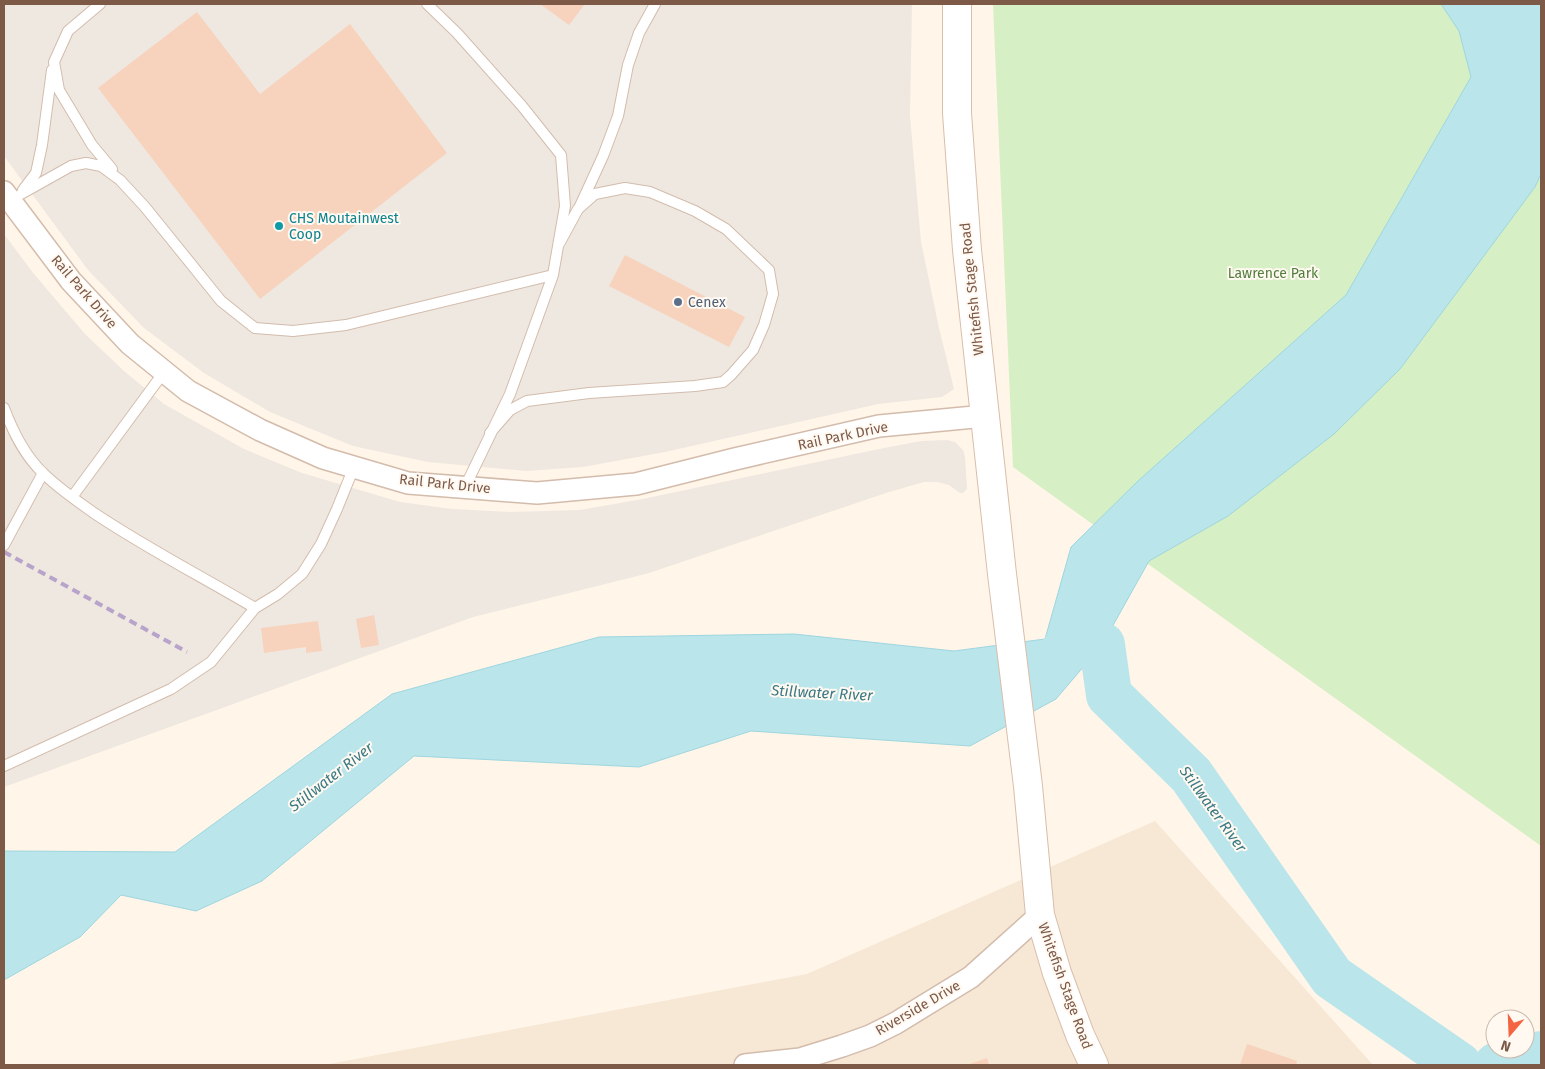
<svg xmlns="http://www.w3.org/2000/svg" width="1545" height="1069" font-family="'Fira Sans',sans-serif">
<rect width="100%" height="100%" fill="#fff5e8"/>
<path fill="#f7e7d5" d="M1155,821L1373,1065H324L807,974Z"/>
<path fill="#efe8e1" d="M4,4H912L910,116L921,242L939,328L954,389L942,397L878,404L665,452L583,467L526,471L428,462L353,446L270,412L204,373L144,328L88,270L4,156Z
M4,234L34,274L85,334L124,371L164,404L244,449L302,473L400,502L452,509L510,512L580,510L643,499L879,449L921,441L947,440L955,442L963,450L965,457L967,489L963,493H960L949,485L937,482H924L889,492L649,573L473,617L4,787Z"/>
<path fill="#d6efc4" d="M993,4H1541V846L1013,467Z"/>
<path fill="#b9e5eb" stroke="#9ed6df" d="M1441,4H1541V174L1535,187L1400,369L1334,434L1228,516L1149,561L1102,645L1056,699L970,746L751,731L639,767L414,756L262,881L196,911L121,895L80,937L4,980V851L175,852L392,694L599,637L794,634L954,651L1045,639L1071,547L1138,481L1346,295L1471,77L1459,31Z"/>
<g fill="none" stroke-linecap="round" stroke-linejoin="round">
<path stroke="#b9e5eb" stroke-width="46" d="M1054,661L1083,633L1102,645L1109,695L1191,775L1332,977L1459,1065
M1497,1065L1541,1054"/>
</g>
<path fill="#f7d2bc" d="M540,4H585L569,25Z
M197,12L260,94L350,24L447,153L260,299L98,88Z
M625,255L745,317L729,347L609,286Z
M374,615L379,645L361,648L356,619Z
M318,621L322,651L306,653V647L264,653L261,628Z
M1247,1044L1297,1061L1296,1065H1240Z
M987,1058L989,1065H967Z"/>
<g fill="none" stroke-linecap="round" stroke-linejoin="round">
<defs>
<path id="lane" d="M100,4L68,31L54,62L59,90L92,145L112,169
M427,4L457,33L522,106L561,155L565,206L553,275L510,394L465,487
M23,190L36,173L42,145L52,70
M21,194L71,166L86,163L101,166L120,180L145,207L221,301L255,328L293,331L346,325L553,275
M580,206L603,156L618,116L628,65L639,33L655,4
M4,408C13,432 24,455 43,473C58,488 77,501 94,513C146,548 201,576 255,608
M490,433L510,410L527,401L589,393L695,386L723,382L731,375L753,350L764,325L773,294L769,270L726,229L695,211L650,192L625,188L595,194L578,209L559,244
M72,497L164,372
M4,545L43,473
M4,766L171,689L211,662L255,608L278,594L302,574L321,544L337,509L354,467"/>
<path id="street" d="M4,192L71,281L130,344L188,391L260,430L323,458L408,483L537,493L636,484L735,459L879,426L985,416
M745,1065L800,1059L842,1046L870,1036L896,1023L971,977L1040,915"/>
<path id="secondary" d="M957,4V113L967,250L1002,574L1028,786L1040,915L1057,973L1080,1035L1094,1065"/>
</defs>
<use href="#lane" stroke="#d3bcac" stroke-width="12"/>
<use href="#street" stroke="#d3bcac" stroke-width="24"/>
<use href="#secondary" stroke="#d9beab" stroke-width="30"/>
<use href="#lane" stroke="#fff" stroke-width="10"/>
<use href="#street" stroke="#fff" stroke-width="21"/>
<use href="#secondary" stroke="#fff" stroke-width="28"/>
<path stroke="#b8a3cb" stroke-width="4" stroke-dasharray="8 5" stroke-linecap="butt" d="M4,552L187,652"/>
</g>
<circle fill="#0f9aa8" stroke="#fff9f1" stroke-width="2" cx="279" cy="226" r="5"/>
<circle fill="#5c6f8a" stroke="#fff9f1" stroke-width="2" cx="678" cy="302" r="5"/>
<g text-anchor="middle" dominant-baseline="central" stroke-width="4" stroke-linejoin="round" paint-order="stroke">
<g font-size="14" fill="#0d838f" stroke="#fff9f1" text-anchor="start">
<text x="289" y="218">CHS Moutainwest<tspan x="289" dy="16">Coop</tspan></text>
</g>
<g font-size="14" fill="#517e3c" stroke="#fff9f1">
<text x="1273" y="273">Lawrence Park</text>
</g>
<g font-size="14" fill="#7d5948" stroke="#fff9f1">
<text transform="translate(972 289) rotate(-96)">Whitefish Stage Road</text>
<text transform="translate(84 292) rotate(49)">Rail Park Drive</text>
<text transform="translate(843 436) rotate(-12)">Rail Park Drive</text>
<text transform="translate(445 484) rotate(6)">Rail Park Drive</text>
<text transform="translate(1065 986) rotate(70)">Whitefish Stage Road</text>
<text transform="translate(918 1008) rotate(-30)">Riverside Drive</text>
</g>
<g font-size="14" fill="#4e5e75" stroke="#fff9f1" text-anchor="start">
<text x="688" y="302">Cenex</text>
</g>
<g font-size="15" font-style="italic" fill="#397984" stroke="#fff9f1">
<text transform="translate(822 693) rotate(3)">Stillwater River</text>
<text transform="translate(331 777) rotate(-38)">Stillwater River</text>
<text transform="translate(1213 809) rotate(54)">Stillwater River</text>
</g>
</g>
<rect width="1545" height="1069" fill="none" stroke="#7d5948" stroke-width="10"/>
<g transform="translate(1510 1034) rotate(199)"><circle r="24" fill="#fff9f1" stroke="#cbb9ad"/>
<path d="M0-4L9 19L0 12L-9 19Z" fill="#f56440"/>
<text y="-8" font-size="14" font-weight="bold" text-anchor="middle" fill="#7d5948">N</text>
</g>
</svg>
